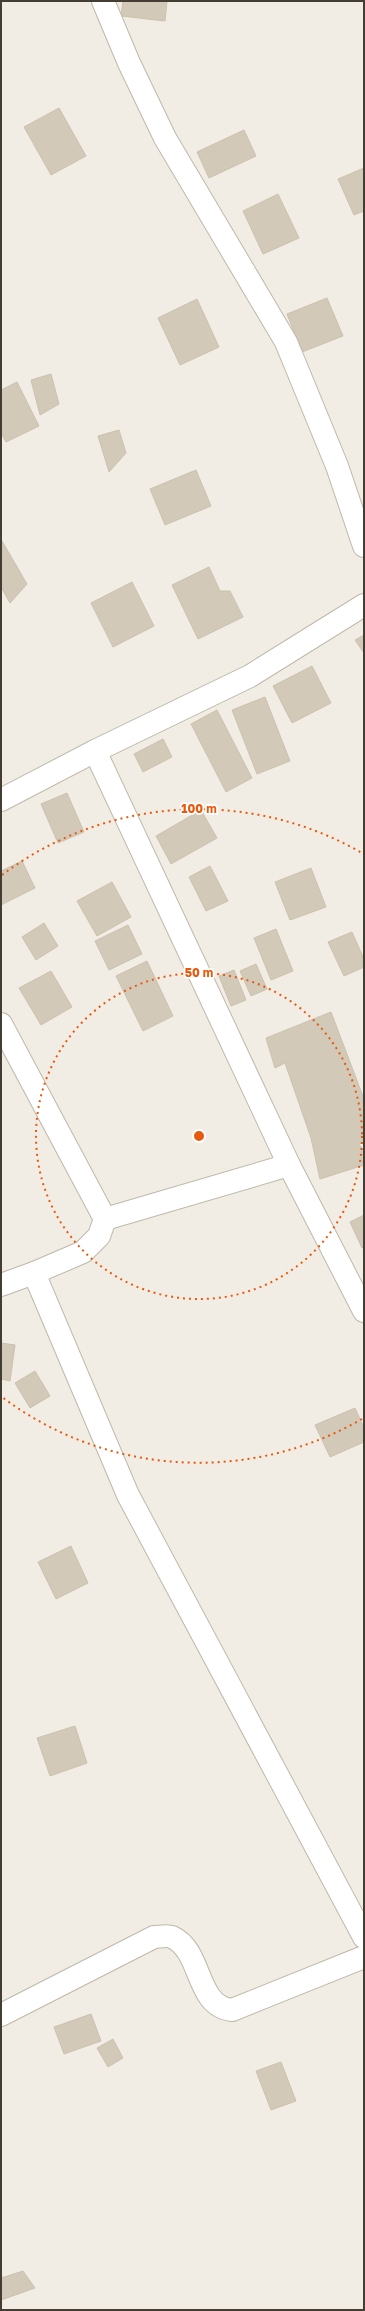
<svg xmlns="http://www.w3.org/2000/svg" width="365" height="2311" font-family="'Golos Text',sans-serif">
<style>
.building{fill:#d3c9b9;stroke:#cdc1ad}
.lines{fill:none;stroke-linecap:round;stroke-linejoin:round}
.minor-casing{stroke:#bfb8aa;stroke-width:24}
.minor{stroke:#fff;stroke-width:22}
.ring{fill:none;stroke:#e8590c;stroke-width:2;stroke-dasharray:2 4}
.centre{fill:#e8590c;stroke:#fff;stroke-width:2}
.ring-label{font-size:12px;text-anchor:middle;font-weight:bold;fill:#e8590c;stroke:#fff;stroke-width:3.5;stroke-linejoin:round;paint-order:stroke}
</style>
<rect width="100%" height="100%" fill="#f1ede4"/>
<!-- building -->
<g class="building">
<path d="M123 1H167L165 21 121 16Z"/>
<path d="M59 108 86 156 51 175 24 127Z"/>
<path d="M244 130 256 156 209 178 197 152Z"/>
<path d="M364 168V211L354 215 338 179Z"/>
<path d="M278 194 299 238 263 254 243 211Z"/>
<path d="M327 298 343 336 302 352 287 314Z"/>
<path d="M197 299 219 347 180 365 158 318Z"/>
<path d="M51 374 59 404 40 415 31 380Z"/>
<path d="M17 382 39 426 6 442 1 433V390Z"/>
<path d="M119 430 126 453 109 472 98 436Z"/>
<path d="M196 470 211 506 165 525 150 489Z"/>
<path d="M2 541 27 584 10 603 1 587Z"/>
<path d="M209 567 220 591H230L243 617 198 639 172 585Z"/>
<path d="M132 582 154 626 113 647 91 603Z"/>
<path d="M364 635V653L355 640Z"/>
<path d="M312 666 331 703 292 723 273 686Z"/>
<path d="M265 697 290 761 257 774 232 710Z"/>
<path d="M217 710 252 778 226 792 191 724Z"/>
<path d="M163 739 172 757 143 772 134 754Z"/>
<path d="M67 793 84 832 58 843 41 804Z"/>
<path d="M201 810 217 838 171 864 156 836Z"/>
<path d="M22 861 35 888 1 905V871Z"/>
<path d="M210 866 228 901 206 911 189 877Z"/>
<path d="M311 868 326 907 290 920 275 882Z"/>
<path d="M112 882 131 917 97 936 77 901Z"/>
<path d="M44 923 58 946 36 960 22 937Z"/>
<path d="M128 925 142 954 109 970 95 941Z"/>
<path d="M276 929 293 971 271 980 254 938Z"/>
<path d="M352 932 364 959V967L344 976 328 942Z"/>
<path d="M147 961 173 1016 143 1031 116 976Z"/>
<path d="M256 964 267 989 251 996 240 971Z"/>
<path d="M234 970 246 1000 231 1006 219 976Z"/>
<path d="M51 971 72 1007 41 1025 19 988Z"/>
<path d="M331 1012 364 1099V1142L359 1144 364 1151V1165L320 1179 311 1138 285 1063 275 1068 266 1038Z"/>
<path d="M364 1215V1247L362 1248 350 1222Z"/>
<path d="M1 1343 15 1345 10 1381 1 1379Z"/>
<path d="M35 1371 50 1396 30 1408 15 1383Z"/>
<path d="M355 1408 364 1428V1442L330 1457 315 1425Z"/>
<path d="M71 1546 88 1583 56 1599 38 1562Z"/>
<path d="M75 1726 87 1763 50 1776 37 1738Z"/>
<path d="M91 2014 101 2041 64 2054 54 2027Z"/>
<path d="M113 2039 123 2058 108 2067 97 2048Z"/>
<path d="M281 2062 296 2101 271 2110 256 2071Z"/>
<path d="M23 2271 35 2288 1 2300V2278Z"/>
</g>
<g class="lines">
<defs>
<g id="minor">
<path d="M103 1 129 63 165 138 286 342 337 466 364 546"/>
<path d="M95 751 289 1165 364 1311"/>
<path d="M1 800 95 751 250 676 364 605"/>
<path d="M1 1024 105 1219 99 1236 83 1252 34 1273 128 1495 364 1937"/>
<path d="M105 1219 289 1165"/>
<path d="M1 1285 34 1273"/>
<path d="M1 2015 154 1937C159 1937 167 1935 172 1937 203 1951 195 2006 232 2010L364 1957"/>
</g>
</defs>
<!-- minor casing -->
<use href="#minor" class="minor-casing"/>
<!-- minor -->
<use href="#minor" class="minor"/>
</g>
<!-- distance rings -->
<g class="ring">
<circle cx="199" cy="1136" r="163"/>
<path d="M362 1419A327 327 0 0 1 2 1397M2 875A327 327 0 0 1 362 853"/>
</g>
<circle cx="199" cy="1136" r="6" class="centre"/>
<g class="ring-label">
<text x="199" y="813">100 m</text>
<text x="199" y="977">50 m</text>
</g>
<!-- border -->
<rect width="365" height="2311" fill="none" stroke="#433d34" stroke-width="4"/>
</svg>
